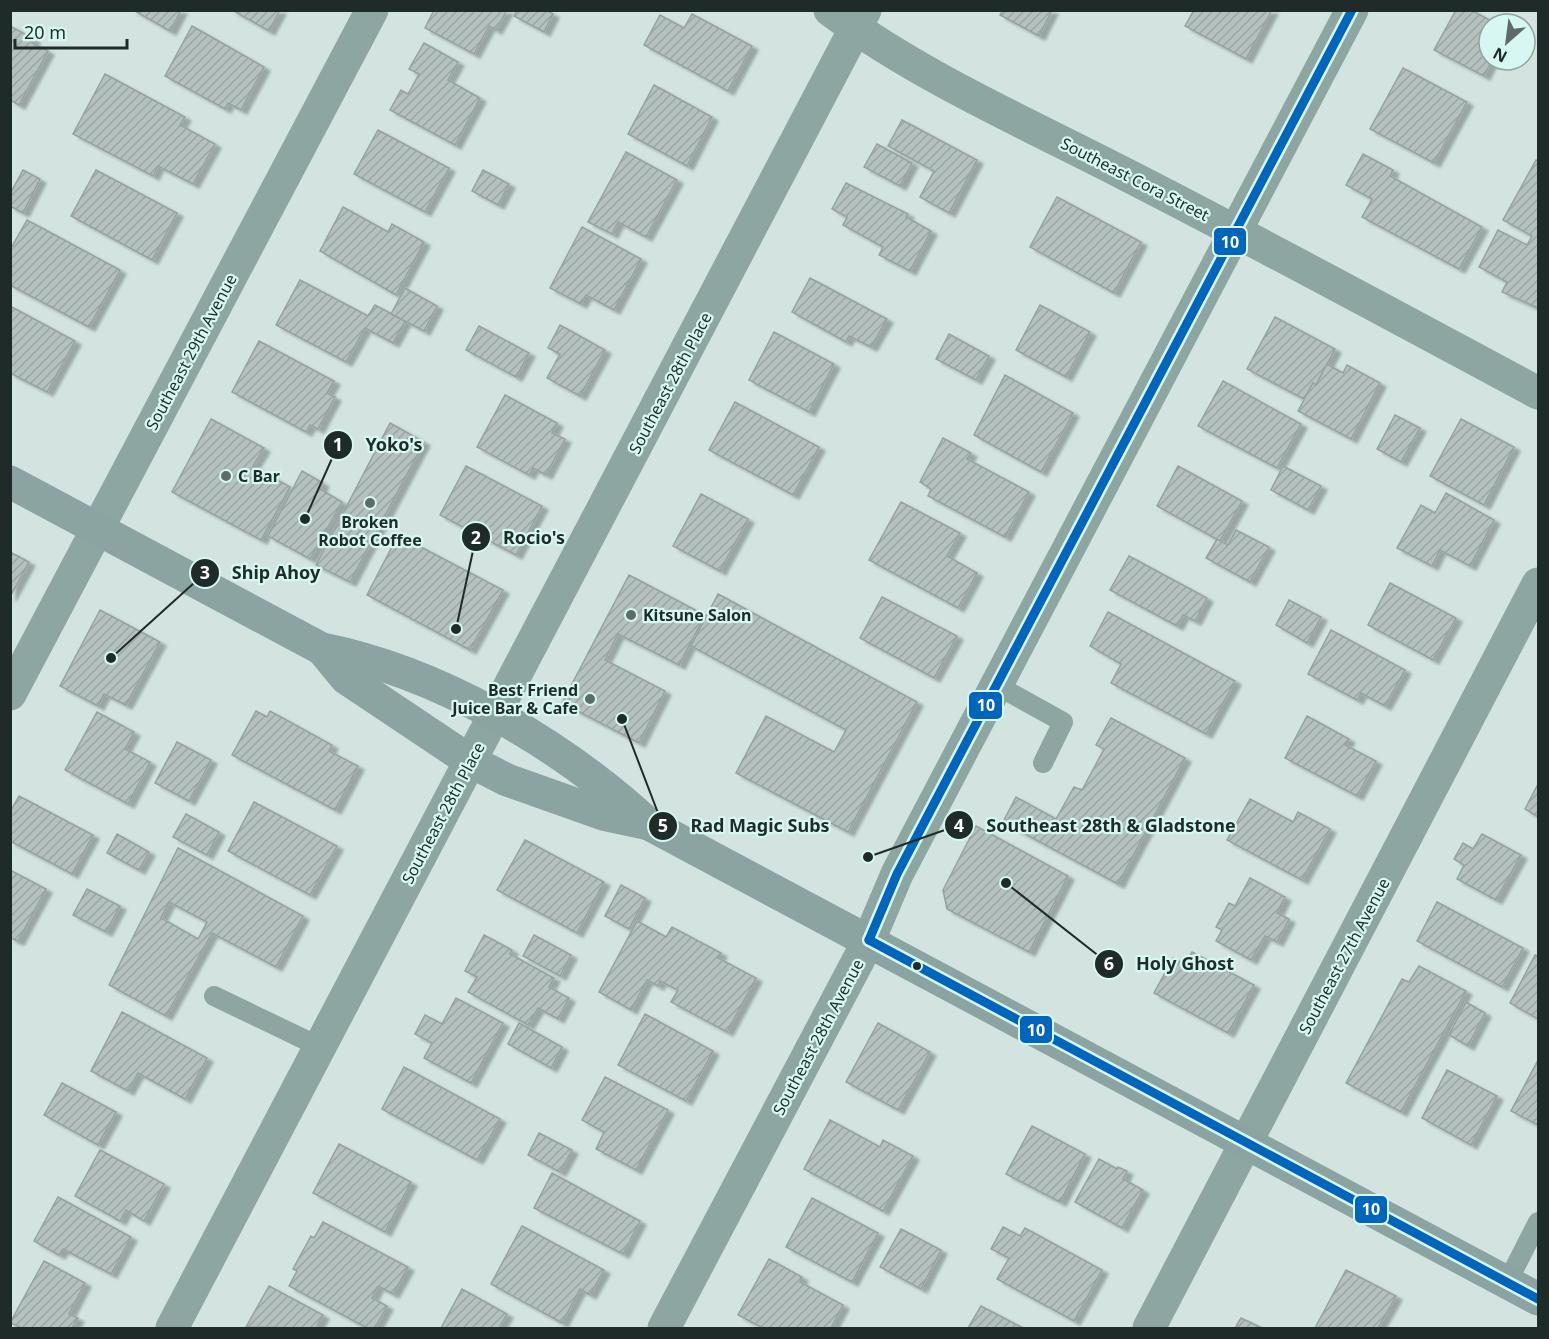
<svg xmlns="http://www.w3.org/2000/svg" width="1549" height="1339" font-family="'Noto Sans',sans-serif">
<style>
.building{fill:url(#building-hatch);stroke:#95a2a0;stroke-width:1.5;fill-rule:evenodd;filter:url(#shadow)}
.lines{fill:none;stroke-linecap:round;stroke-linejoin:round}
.lane{stroke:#8da6a2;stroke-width:20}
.street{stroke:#8da6a2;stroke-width:33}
.secondary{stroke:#8ba4a1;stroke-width:33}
.bus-1-casing{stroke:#d7f8f2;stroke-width:14}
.bus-1{stroke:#0065bd;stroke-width:9}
.poi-dot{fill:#5d6b69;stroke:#d7f8f2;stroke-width:2}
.bus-dot{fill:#1e2b29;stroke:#d7f8f2;stroke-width:2}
.labels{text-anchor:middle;stroke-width:4.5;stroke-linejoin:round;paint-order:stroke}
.street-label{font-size:16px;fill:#1e2b29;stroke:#d7f8f2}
.poi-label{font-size:16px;font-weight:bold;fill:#1e2b29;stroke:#d7f8f2;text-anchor:start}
.leader{fill:none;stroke:#1e2b29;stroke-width:2}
.callout-dot{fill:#1e2b29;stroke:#d7f8f2;stroke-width:2}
.mark-label{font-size:18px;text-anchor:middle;font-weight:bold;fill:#fff}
.callout-label{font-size:18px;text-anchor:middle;font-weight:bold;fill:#1e2b29;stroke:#d7f8f2;stroke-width:4.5;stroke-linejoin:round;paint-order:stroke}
.line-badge{stroke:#d7f8f2;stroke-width:2}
.badge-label{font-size:16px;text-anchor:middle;font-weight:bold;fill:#fff}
</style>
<defs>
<pattern id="building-hatch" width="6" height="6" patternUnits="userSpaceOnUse" patternTransform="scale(1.5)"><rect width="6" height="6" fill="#b4c1bf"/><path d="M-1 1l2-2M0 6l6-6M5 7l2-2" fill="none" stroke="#9aa6a4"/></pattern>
<filter id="shadow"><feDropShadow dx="6" dy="4" stdDeviation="1.5" flood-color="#0004"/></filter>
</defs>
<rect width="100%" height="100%" fill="#d2e3e0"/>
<!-- building -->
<g class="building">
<path d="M133 10H181L170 31Z"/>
<path d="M232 10H280L269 31Z"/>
<path d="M434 10H507L496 30 489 26 474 54 425 28Z"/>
<path d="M517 10H546L553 14 544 32 514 16Z"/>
<path d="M1003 10H1052L1039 36 1000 15Z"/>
<path d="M1194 10H1272L1246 59 1185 26Z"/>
<path d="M1456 10H1471L1497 24H1489V60H1492L1484 76 1434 50Z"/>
<path d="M692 14 752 46 728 91 644 45 660 15 684 28Z"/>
<path d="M10 26 34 39 32 43 48 51 19 105 10 100Z"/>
<path d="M192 26 264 67 241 110 228 103 225 109 165 76Z"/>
<path d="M424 43 458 62 448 80 480 98 455 145 390 110 401 90 408 94 419 74 409 69Z"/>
<path d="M1403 68 1467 102 1434 163 1370 129Z"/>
<path d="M105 74 185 117 180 125 215 144 193 184 158 166 153 176 73 134Z"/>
<path d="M654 85 712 117 687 166 628 134Z"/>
<path d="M902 120 977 160 949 213 920 197 934 171 888 146Z"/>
<path d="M378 130 449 168 425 212 354 174Z"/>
<path d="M877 144 912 163 900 186 864 167Z"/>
<path d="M626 152 677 180 646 237 618 222 612 234 588 222Z"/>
<path d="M1363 154 1393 170 1390 176 1482 227 1459 269 1362 217 1372 199 1346 185Z"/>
<path d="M1536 160 1538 161V308L1502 292 1507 282 1479 267 1498 230 1527 245 1532 236 1503 220Z"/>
<path d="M23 170 40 179 23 213 10 206V194Z"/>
<path d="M96 170 177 213 152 260 71 216Z"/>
<path d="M483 170 509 184 498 205 472 191Z"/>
<path d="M846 183 908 214 906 217 931 231 910 271 879 255 883 247 843 225 847 217 832 209Z"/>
<path d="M1057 197 1141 242 1114 293 1030 247Z"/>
<path d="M343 207 388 232 392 224 424 242 396 295 320 251Z"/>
<path d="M27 220 120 270 89 327 10 285V250Z"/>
<path d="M582 227 641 259 614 310 586 295 581 304 550 288Z"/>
<path d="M810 278 887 319 871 347 849 336 846 342 792 312Z"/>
<path d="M300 280 368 316 375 305 405 321 393 343 365 328 346 362 276 325Z"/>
<path d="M405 288 437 306 424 331 391 314Z"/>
<path d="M1040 305 1090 332 1066 377 1016 350Z"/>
<path d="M10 306 75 341 47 392 10 373Z"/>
<path d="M1275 317 1335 349 1316 385 1313 383 1304 399 1247 369Z"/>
<path d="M560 325 605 350 580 396 547 378 560 354 548 348Z"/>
<path d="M479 326 529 353 516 377 466 350Z"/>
<path d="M774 332 834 364 809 412 749 380Z"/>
<path d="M949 334 989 356 976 380 936 359Z"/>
<path d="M259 341 334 381 327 393 335 397 318 429 310 425 306 432 232 392Z"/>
<path d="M1327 364 1343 373 1347 365 1380 383 1351 439 1298 411 1313 383 1316 385Z"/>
<path d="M1005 375 1073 413 1041 472 974 435Z"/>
<path d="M1223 381 1301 424 1277 468 1198 426Z"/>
<path d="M505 395 557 423 552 433 565 439 546 475 533 468 529 475 477 447Z"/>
<path d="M735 402 819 447 793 495 709 450Z"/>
<path d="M1395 415 1420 428 1401 462 1377 449Z"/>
<path d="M211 419 264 448 253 466 290 487 261 540 172 492Z"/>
<path d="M1461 419 1514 447 1484 505 1430 476Z"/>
<path d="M390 423 424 442 350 582 316 565Z"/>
<path d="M943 438 971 453 967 459 1029 492 1005 537 928 496 931 489 920 482Z"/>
<path d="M466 466 542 506 516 555 440 515Z"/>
<path d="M1178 466 1242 501 1220 541 1157 506Z"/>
<path d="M1283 466 1321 486 1308 510 1271 490Z"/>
<path d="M302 471 323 483 320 489 342 502 310 559 268 536Z"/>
<path d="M1446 493 1494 520 1470 566 1440 550 1432 566 1397 548 1421 505 1435 513Z"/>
<path d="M701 494 748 519 720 571 673 546Z"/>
<path d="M901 502 960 533 947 556 977 573 958 608 869 560Z"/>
<path d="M1236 530 1269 547 1250 582 1206 558 1217 539 1228 545Z"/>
<path d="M398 535 503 590 470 650 367 595Z"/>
<path d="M10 552 29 562 10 597Z"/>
<path d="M1129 556 1207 598 1195 621 1183 615 1177 626 1110 590Z"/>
<path d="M629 575 705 615 679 665 618 634 605 660 665 691 639 743 562 703Z"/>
<path d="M1390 583 1456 618 1433 660 1368 625Z"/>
<path d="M718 594 917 702 848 832 736 773 766 716 834 752 846 730 691 646Z"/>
<path d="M882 597 957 636 934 678 860 638Z"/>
<path d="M1289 600 1321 617 1307 643 1276 625Z"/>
<path d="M100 610 160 642 126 705 104 694 98 706 60 686Z"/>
<path d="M1108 612 1235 681 1206 734 1111 683 1121 664 1090 646Z"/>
<path d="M1331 630 1405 670 1385 706 1361 693 1357 700 1308 674Z"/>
<path d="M256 711 267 717 270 711 332 745 329 751 358 766 335 810 232 755Z"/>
<path d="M97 712 134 732 125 749 150 762 128 804 65 770Z"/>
<path d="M1307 716 1349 739 1345 745 1376 761 1357 796 1285 758Z"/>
<path d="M1111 718 1185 758 1118 884 1003 822 1016 797 1056 819 1074 787 1082 790 1104 749 1096 745Z"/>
<path d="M177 742 211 760 189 801 155 783Z"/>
<path d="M1538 784V817L1525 809Z"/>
<path d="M19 796 93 835 72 874 10 841V812Z"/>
<path d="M1250 799 1293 822 1298 812 1330 829 1302 880 1227 840Z"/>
<path d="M254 802 337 846 310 895 228 851Z"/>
<path d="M186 814 219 832 207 855 173 837Z"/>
<path d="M976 826 1068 876 1029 952 947 909 943 890Z"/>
<path d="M117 834 149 852 139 870 107 853Z"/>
<path d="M1482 834 1521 855 1496 900 1457 879 1464 865 1454 859 1463 843 1473 849Z"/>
<path d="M525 840 604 882 577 933 497 890Z"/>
<path d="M178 848 303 916 276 967 212 933 166 1016 109 985ZM169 902 207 922 198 939 161 918Z"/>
<path d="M10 870 46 889 18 941 10 938Z"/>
<path d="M1250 878 1285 897 1277 913 1289 919 1277 942 1265 936 1251 960 1216 941 1222 930 1216 927 1229 903 1235 906Z"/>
<path d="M621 885 645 898 629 929 605 916Z"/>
<path d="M87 889 120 906 106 932 73 915Z"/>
<path d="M1437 902 1523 948 1502 987 1417 941Z"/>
<path d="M637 921 666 937 672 927 721 953 718 958 756 978 727 1032 671 1002 678 990 660 981 658 986 647 980 631 1010 599 992Z"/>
<path d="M484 935 512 950 510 954 554 978 549 987 569 998 558 1019 538 1008 528 1025 468 992 477 977 465 971Z"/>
<path d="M534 935 571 955 560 976 523 956Z"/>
<path d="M1192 952 1254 985 1228 1033 1154 993 1173 958 1185 964Z"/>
<path d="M1535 955 1538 956V1019L1510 1003Z"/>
<path d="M1419 966 1466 991 1401 1112 1346 1083 1402 979 1409 982Z"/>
<path d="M456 998 503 1023 471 1083 424 1058 432 1043 415 1034 425 1015 442 1024Z"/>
<path d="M1466 1002 1485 1013 1468 1046 1449 1035Z"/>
<path d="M122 1012 207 1058 185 1099 138 1073 128 1091 91 1071Z"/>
<path d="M645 1014 713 1051 686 1101 618 1065Z"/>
<path d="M519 1023 562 1047 551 1068 508 1044Z"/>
<path d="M878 1023 930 1052 898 1110 846 1082Z"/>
<path d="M1538 1060V1125L1511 1111Z"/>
<path d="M404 1067 500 1119 477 1160 382 1109Z"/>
<path d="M1447 1070 1497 1096 1471 1145 1422 1118Z"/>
<path d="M605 1077 668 1110 636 1170 596 1149 604 1132 582 1120Z"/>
<path d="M62 1083 116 1112 98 1145 44 1115Z"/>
<path d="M830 1120 880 1147 883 1140 913 1156 883 1211 804 1169Z"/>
<path d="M1032 1126 1085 1154 1060 1202 1006 1174Z"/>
<path d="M539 1133 572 1150 560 1172 528 1155Z"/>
<path d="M339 1144 411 1182 385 1232 313 1193Z"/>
<path d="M100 1150 164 1184 144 1221 126 1210 120 1221 75 1196Z"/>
<path d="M1099 1159 1117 1169 1118 1167 1127 1171 1123 1179 1143 1190 1122 1228 1075 1202Z"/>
<path d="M552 1173 640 1221 623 1254 534 1208Z"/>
<path d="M58 1197 131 1237 111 1274 63 1249 59 1255 34 1241Z"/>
<path d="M812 1198 878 1233 852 1282 786 1247Z"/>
<path d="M323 1222 408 1267 393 1294 378 1286 372 1298 387 1306 375 1328H367L289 1286 297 1271 293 1269 311 1236 314 1238Z"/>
<path d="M522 1226 604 1270 590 1295 580 1289 562 1323 491 1284Z"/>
<path d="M1003 1227 1020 1236 1025 1228 1102 1270 1074 1321 997 1279 1009 1258 991 1249Z"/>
<path d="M901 1229 941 1250 921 1289 880 1267Z"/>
<path d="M769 1259 802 1277 800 1282 843 1305 831 1328H763L738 1315Z"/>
<path d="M44 1261 85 1283 69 1314 78 1318 72 1328H22L10 1323Z"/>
<path d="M1346 1270 1396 1296 1378 1328H1315Z"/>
<path d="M269 1286 323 1315 316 1328 246 1327Z"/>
<path d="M462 1289 507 1314 499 1328H441Z"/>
<path d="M981 1306 1023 1328H968Z"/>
<path d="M1241 1318 1262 1328H1235Z"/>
</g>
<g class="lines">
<!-- lane -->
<g class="lane">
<path d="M996 685 1063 722 1043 763"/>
<path d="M214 996 320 1047"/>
<path d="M1507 1283 1538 1222"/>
</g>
<!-- street -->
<g class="street">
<path d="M830 10C919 76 1024 122 1123 173 1262 244 1400 319 1538 393"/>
<path d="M10 694 372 10"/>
<path d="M172 1328 865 10"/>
<path d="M664 1328 869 940 897 874 1352 10"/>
<path d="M1149 1328 1538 584"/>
</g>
<!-- secondary -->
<g class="secondary">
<path d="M10 482 322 649C438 672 560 743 647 823L1538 1299"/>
<path d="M322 649 346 678 470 761 507 780 603 814 645 823"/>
</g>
<defs>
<g id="bus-1">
<path d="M869 940 897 874 1352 10"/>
<path d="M869 940 1538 1299"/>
</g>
</defs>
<!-- bus-1 casing -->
<use href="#bus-1" class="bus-1-casing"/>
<!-- bus-1 -->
<use href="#bus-1" class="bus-1"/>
</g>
<!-- markers -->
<g class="poi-dot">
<circle cx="226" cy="476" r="6"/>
<circle cx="370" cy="503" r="6"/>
<circle cx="631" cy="615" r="6"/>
<circle cx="590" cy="699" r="6"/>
</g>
<circle class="bus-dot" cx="917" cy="966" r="5"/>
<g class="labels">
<!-- street labels -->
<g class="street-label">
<text transform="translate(1135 179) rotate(27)" y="6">Southeast Cora Street</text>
<text transform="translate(191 352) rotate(-62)" y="6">Southeast 29th Avenue</text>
<text transform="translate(670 383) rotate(-62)" y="6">Southeast 28th Place</text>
<text transform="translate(443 813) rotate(-62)" y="6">Southeast 28th Place</text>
<text transform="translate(1344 956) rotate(-62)" y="6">Southeast 27th Avenue</text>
<text transform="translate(818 1037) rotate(-62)" y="6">Southeast 28th Avenue</text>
</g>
<!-- poi labels -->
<g class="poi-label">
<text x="238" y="482">C Bar</text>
<text x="370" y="528" text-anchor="middle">Broken<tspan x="370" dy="18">Robot Coffee</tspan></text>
<text x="643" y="621">Kitsune Salon</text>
<text x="578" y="696" text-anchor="end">Best Friend<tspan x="578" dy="18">Juice Bar &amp; Cafe</tspan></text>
</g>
</g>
<!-- callouts -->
<path class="leader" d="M305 519L338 445M456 629L476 537M111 658L205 573M868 857L959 825M622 719L663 826M1006 883L1109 964"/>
<g class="callout-dot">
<circle cx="305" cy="519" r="6"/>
<circle cx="456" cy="629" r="6"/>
<circle cx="111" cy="658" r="6"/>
<circle cx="868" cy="857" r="6"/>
<circle cx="622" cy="719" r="6"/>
<circle cx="1006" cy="883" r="6"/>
<circle cx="338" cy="445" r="15"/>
<circle cx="476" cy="537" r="15"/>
<circle cx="205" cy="573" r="15"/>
<circle cx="959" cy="825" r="15"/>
<circle cx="663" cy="826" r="15"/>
<circle cx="1109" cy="964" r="15"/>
</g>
<g class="mark-label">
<text x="338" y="451">1</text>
<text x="476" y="544">2</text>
<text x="205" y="579">3</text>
<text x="959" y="832">4</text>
<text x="663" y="832">5</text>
<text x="1109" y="970">6</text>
</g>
<g class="callout-label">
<text x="394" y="451">Yoko's</text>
<text x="534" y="544">Rocio's</text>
<text x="276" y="579">Ship Ahoy</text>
<text x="1111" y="832">Southeast 28th &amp; Gladstone</text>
<text x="760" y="832">Rad Magic Subs</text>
<text x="1185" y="970">Holy Ghost</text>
</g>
<g class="line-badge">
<rect x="1213" y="227" width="34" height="29" rx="6" fill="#0065bd"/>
<rect x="968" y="691" width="35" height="29" rx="6" fill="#0065bd"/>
<rect x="1019" y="1015" width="34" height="29" rx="6" fill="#0065bd"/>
<rect x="1354" y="1195" width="34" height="29" rx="6" fill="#0065bd"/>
</g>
<g class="badge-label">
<text x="1230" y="248">10</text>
<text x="986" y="711">10</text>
<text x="1036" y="1036">10</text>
<text x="1371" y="1215">10</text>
</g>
<!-- border -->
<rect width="1549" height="1339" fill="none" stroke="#1e2b29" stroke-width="24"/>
<!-- north arrow -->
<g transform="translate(1507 42) rotate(208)"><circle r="28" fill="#d7f8f2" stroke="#8da6a2" stroke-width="1.5"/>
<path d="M0-4.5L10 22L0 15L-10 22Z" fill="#5d6b69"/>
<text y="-9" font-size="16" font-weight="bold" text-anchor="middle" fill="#1e2b29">N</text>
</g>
<!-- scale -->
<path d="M15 39v9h112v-9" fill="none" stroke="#1e2b29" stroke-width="3"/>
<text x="24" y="39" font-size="18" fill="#1e2b29" stroke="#d7f8f2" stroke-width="4.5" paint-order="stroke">20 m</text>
</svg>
